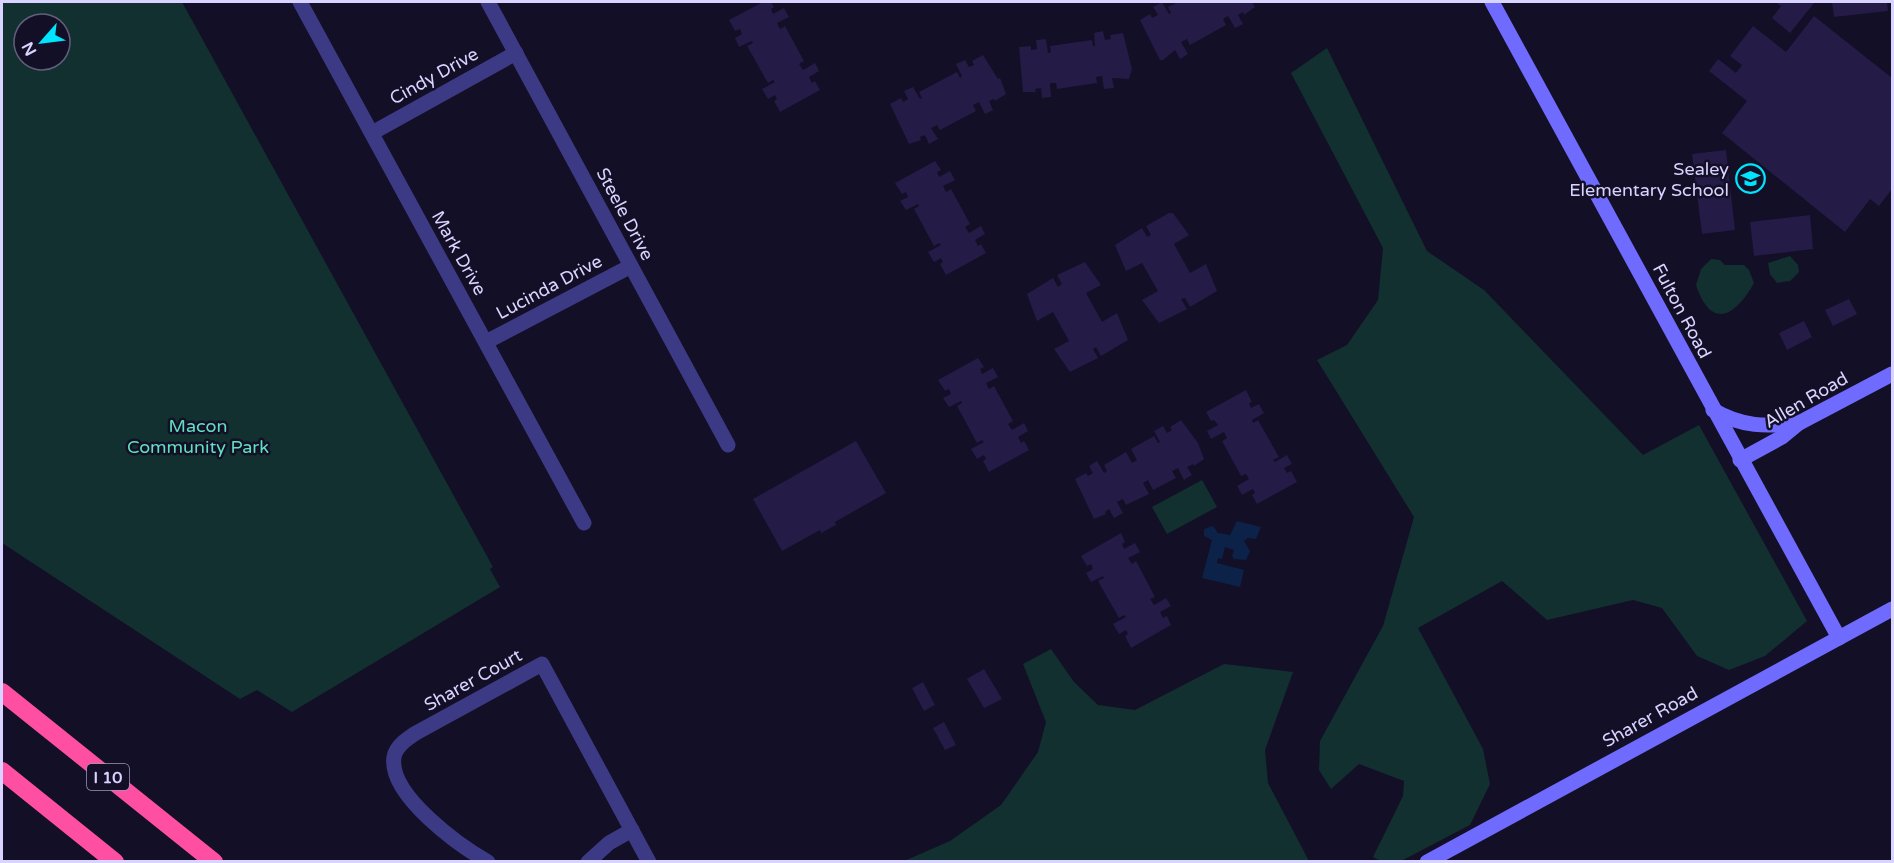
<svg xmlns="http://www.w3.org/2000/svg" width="1894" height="863" font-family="'Varela Round',sans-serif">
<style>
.green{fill:#12302f;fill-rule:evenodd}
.water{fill:#0c2248}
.building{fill:#241b47}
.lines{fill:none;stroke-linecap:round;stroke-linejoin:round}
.street{stroke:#3d3a85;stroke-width:15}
.secondary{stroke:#6f6bff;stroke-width:15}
.highway{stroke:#ff4fa3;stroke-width:18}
.labels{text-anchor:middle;stroke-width:5;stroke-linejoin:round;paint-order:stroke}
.shield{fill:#130f26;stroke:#9e99be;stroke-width:1.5}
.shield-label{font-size:16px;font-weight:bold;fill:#d9d4ff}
.street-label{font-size:18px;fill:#d9d4ff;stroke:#130f26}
.poi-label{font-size:18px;fill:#d9d4ff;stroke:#130f26;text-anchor:end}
.park-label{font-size:18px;fill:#5fe0c0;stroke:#130f26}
</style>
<rect width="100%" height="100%" fill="#130f26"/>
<!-- green -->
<g class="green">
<path d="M2 2H182L493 567 490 569 500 587 292 712 257 690 240 699 2 543ZM24 24H60V60H24Z"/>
<path d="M1327 48 1427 251 1484 290 1643 455 1699 425 1807 621 1765 656 1729 670 1697 656 1662 608 1633 600 1547 620 1502 581 1418 628 1483 749 1490 784 1470 825 1401 861H1381L1373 857 1403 796 1404 781 1359 764 1331 789 1319 770 1320 741 1383 626 1414 517 1317 360 1347 345 1378 300 1383 248 1291 73Z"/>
<path d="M1790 256 1798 265 1799 272 1790 281 1777 283 1770 274 1768 263Z"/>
<path d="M1711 259 1720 260 1725 265H1744L1749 270 1754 283C1735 317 1711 330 1696 285L1701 269Z"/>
<path d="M1202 480 1217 507 1167 534 1152 507Z"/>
<path d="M1051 649 1074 682 1098 705 1135 710 1224 664 1293 672 1265 750 1268 783 1309 861H904L950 841 1001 805 1038 752 1046 722 1023 664Z"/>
</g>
<!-- water -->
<path class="water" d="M1237 521 1261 527 1256 539 1248 538 1244 541 1250 551 1246 560 1234 559 1232 556 1234 550 1225 547 1222 559 1218 558 1217 563 1244 570 1240 587 1202 578 1212 540 1204 536V529L1213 526 1218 533 1230 535Z"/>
<!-- building -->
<g class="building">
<path d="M763 2H771L774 7 771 9 773 14 784 8 789 17 777 23 780 29 785 26 804 61 799 64 803 70 815 63 819 71 809 77 812 83 815 81 820 90 780 112 774 101 777 99 775 95 768 99 762 89 775 82 773 80 768 83 747 46 753 43 752 41 739 47 735 38 742 34 740 29 735 31 729 20Z"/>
<path d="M1162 2 1169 14 1171 13 1168 7 1178 2H1252L1255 7 1244 15 1243 12 1238 15 1243 24 1235 28 1228 16 1223 19 1226 25 1190 45 1187 39 1181 42 1188 54 1180 59 1175 50 1163 60H1160L1140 20 1150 14 1152 18 1158 15 1153 7Z"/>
<path d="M1775 2H1815L1790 33 1772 18 1781 6Z"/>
<path d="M1832 2H1887L1888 11 1834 17Z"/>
<path d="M1814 16 1892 78V189L1879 206 1870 199 1845 232 1722 133 1747 101 1709 71 1718 59 1736 73 1742 65 1730 56 1753 26 1786 52Z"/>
<path d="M1103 31 1105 40 1111 39 1110 35 1123 33 1132 69 1129 79 1112 78 1114 88 1104 89 1102 76 1096 77 1097 83 1057 89 1056 83H1050L1051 97 1042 98 1041 88 1035 89 1036 92H1023L1019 47 1031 46V50L1037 49 1036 40 1046 39 1048 53 1051 52 1050 46 1092 40 1093 46H1095L1094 33Z"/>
<path d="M983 55 998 79 1000 78 1006 94 995 101 994 99 989 101 993 110 985 114 979 102 973 105 976 111 940 130 937 125 931 128 938 139 929 144 925 135 920 137 921 140 909 144 890 104 901 98 903 102 908 99 904 91 913 87 920 99 922 98 919 92 957 72 960 78 962 76 956 64 965 60 969 67 974 65 972 61Z"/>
<path d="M1726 150 1735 230 1702 234 1692 154Z"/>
<path d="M935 161 941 170 937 172 939 177 950 171 955 180 943 186 946 192 951 189 970 224 965 227 969 233 981 226 985 234 975 240 978 246 981 244 986 253 946 275 940 264 943 262 941 258 934 262 928 252 941 245 939 243 934 246 914 209 919 206 918 204 906 210 900 201 908 197 906 192 902 194 895 183Z"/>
<path d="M1169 213H1173L1189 235 1174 244 1190 273 1206 264 1217 291 1190 307 1185 298 1181 299 1187 309 1159 323 1142 300 1158 291 1142 263 1126 271 1115 245 1142 228 1147 237 1151 235 1146 226Z"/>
<path d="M1810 215 1813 249 1754 256 1750 222Z"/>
<path d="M1085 262 1101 285 1086 293 1102 322 1117 313 1128 340 1101 356 1096 347 1093 349 1098 358 1070 372 1054 349 1069 341 1053 312 1037 321 1027 294 1053 278 1058 287 1062 284 1057 275Z"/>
<path d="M1849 299 1857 314 1833 326 1825 310Z"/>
<path d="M1804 321 1812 337 1787 350 1779 333Z"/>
<path d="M978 358 984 367 980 369 982 374 993 368 998 377 986 383 989 389 994 386 1013 421 1008 424 1012 430 1024 423 1028 431 1018 437 1021 443 1024 441 1029 450 989 472 983 461 986 459 984 455 977 459 971 449 984 442 982 440 977 443 957 406 962 403 961 401 949 407 943 398 951 394 949 389 945 391 938 380Z"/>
<path d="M1246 390 1252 402 1249 403 1251 408 1259 404 1264 413 1252 420 1253 423 1258 420 1279 457 1273 460 1275 462 1287 455 1292 464 1284 468 1287 473 1291 471 1297 482 1257 504 1252 495 1255 493 1253 489 1242 495 1237 486 1249 479 1246 474 1241 476 1222 441 1227 438 1224 432 1211 439 1207 431 1218 425 1214 420 1211 421 1206 412Z"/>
<path d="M1181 420 1198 443 1204 459 1194 466 1193 464 1187 467 1192 475 1184 480 1178 468 1172 471 1176 478 1153 490 1148 480 1143 483 1149 494 1126 505 1123 499 1117 502 1123 513 1114 518 1109 509 1105 512 1106 514 1094 519 1075 479 1086 473 1088 476 1093 473 1089 466 1097 461 1104 473 1107 471 1104 465 1126 452 1132 463 1137 460 1131 449 1154 436 1158 443 1160 442 1154 431 1163 426 1167 433 1172 430 1170 427Z"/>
<path d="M856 441 886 493 835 522 836 525 821 533 820 530 782 551 753 499Z"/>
<path d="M1121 533 1125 542 1122 544 1124 549 1135 543 1140 552 1128 558 1132 564 1136 561 1155 597 1150 599 1154 605 1166 598 1171 606 1160 612 1163 618 1167 616 1171 625 1131 648 1125 636 1128 634 1126 630 1119 634 1113 624 1126 617 1124 615 1119 618 1098 581 1104 578 1103 576 1091 582 1086 573 1093 569 1091 564 1087 566 1081 556Z"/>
<path d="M984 669 1002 699 984 708 967 679Z"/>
<path d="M923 682 935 705 924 711 912 688Z"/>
<path d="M944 722 956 745 945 750 933 728Z"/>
</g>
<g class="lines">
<!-- street -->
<g class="street">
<path d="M300 2 584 523"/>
<path d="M488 2 728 445"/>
<path d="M372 133 516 53"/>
<path d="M486 342 631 266"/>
<path d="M488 862C460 846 388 795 394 757 396 746 407 739 416 733L542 664 649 862"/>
<path d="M588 862 609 843 632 830"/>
</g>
<!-- secondary -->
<g class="secondary">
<path d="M1492 2 1839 638"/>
<path d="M1713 410C1742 427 1766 427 1799 423"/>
<path d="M1740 460 1782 437 1799 423 1892 374"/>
<path d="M1427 862 1892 609"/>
</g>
<!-- highway -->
<g class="highway">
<path d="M2 692 214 862"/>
<path d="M2 771 115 862"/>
</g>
</g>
<!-- icons -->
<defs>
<symbol id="school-ring" viewBox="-11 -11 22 22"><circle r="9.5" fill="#130f26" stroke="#00e5ff" stroke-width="1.5"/><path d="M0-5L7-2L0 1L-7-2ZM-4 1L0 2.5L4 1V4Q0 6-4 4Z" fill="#00e5ff"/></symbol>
</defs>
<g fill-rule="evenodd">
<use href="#school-ring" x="1734" y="162" width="33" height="33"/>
</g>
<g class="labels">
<!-- shield labels -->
<rect class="shield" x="87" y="764" width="42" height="26" rx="4.5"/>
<g class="shield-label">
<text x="108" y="783">I 10</text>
</g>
<!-- street labels -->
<g class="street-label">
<text transform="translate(434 76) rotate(-29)" y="6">Cindy Drive</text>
<text transform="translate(625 214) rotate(62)" y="6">Steele Drive</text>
<text transform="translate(459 253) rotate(61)" y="6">Mark Drive</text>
<text transform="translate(549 287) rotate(-28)" y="6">Lucinda Drive</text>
<text transform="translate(1682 311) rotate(62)" y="6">Fulton Road</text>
<text transform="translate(1806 400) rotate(-30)" y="6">Allen Road</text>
<text transform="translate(473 680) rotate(-29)" y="6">Sharer Court</text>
<text transform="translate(1650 717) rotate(-29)" y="6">Sharer Road</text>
</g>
<!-- poi labels -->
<g class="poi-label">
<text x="1729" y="175">Sealey<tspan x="1729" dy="21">Elementary School</tspan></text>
</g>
<!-- park labels -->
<g class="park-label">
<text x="198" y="432">Macon<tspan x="198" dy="21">Community Park</tspan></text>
</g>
</g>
<!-- border -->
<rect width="1894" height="863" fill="none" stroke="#d9d4ff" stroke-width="6"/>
<!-- north arrow -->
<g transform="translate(42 42) rotate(242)"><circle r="28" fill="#130f26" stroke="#625e7d" stroke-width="1.5"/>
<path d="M0-4.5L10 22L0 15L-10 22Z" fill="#00e5ff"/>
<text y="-9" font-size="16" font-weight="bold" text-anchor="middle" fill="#d9d4ff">N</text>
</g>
</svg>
